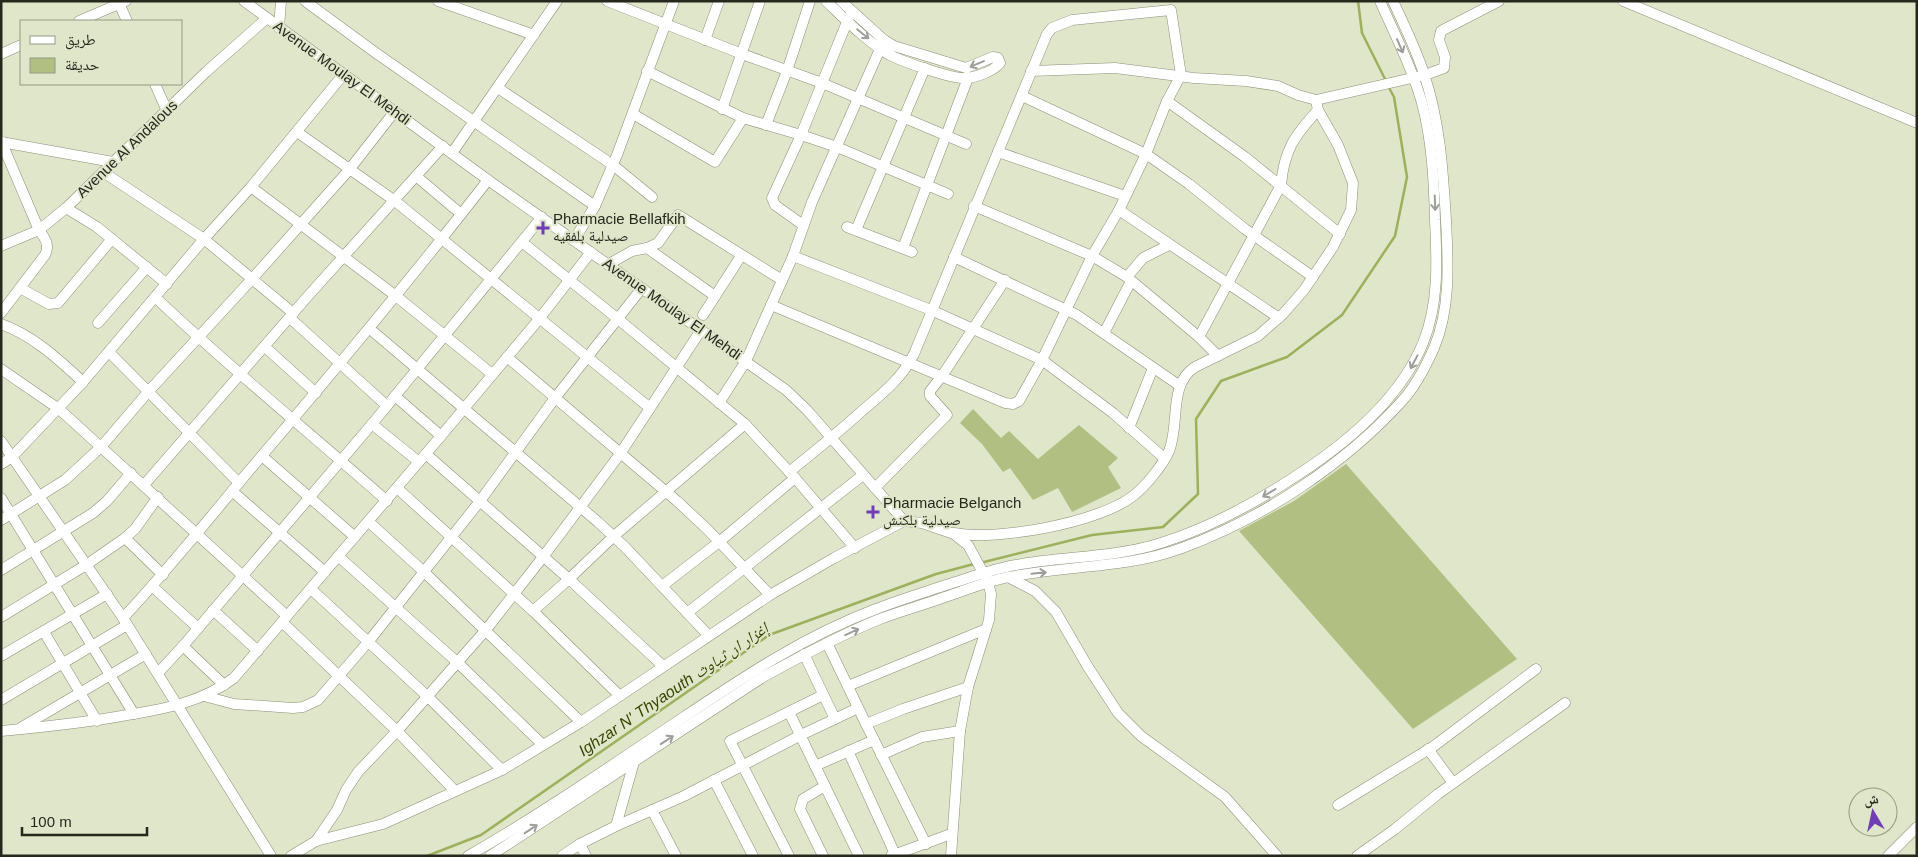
<svg xmlns="http://www.w3.org/2000/svg" width="1918" height="857" font-family="Helvetica,'Noto Naskh Arabic',sans-serif">
<style>
.green{fill:#b1bf83}
.lines{fill:none;stroke-linecap:round;stroke-linejoin:round}
.stream{stroke:#9db05c;stroke-width:2.5}
.minor-casing{stroke:#8a9176;stroke-width:11}
.minor{stroke:#fff;stroke-width:10}
.oneway{stroke:#9d9e9a}
.poi-dot{fill:#713db5;stroke:#dfe6ca;stroke-width:2}
.labels{text-anchor:middle;stroke-width:4;stroke-linejoin:round;paint-order:stroke}
.street-label{font-size:15px;fill:#26281e;stroke:#dfe6ca}
.poi-label{font-size:15px;fill:#26281e;stroke:#dfe6ca;text-anchor:start}
.water-label{font-size:16px;font-style:italic;fill:#3b4603;stroke:#dfe6ca}
</style>
<rect width="100%" height="100%" fill="#dfe6ca"/>
<!-- green -->
<g class="green">
<path d="M973 409 1001 438 1009 431 1038 459 1079 425 1118 458 1108 467 1121 488 1072 512 1058 488 1033 500 1010 468 1003 472 982 444 960 423Z"/>
<path d="M1346 464 1517 659 1413 729 1239 531 1294 501Z"/>
</g>
<g class="lines">
<!-- stream -->
<g class="stream">
<path d="M1358 1 1362 33 1386 81"/>
<path d="M980 563 1092 535 1163 527 1198 494 1196 419 1221 381 1287 357 1342 315 1395 236 1407 177 1394 97 1388 86"/>
<path d="M427 856 481 835 769 635 936 574 974 564"/>
</g>
<defs>
<g id="minor">
<path d="M118 1 127 21"/>
<path d="M244 1 488 180 786 390 807 410 904 521"/>
<path d="M305 1 376 53 595 206"/>
<path d="M438 1 534 35"/>
<path d="M607 1 742 54 822 83 966 144"/>
<path d="M826 1C845 19 865 40 888 54 901 61 951 79 965 78 975 78 994 71 1000 63L998 58 993 57 966 68 894 46 884 40 841 1"/>
<path d="M1623 1 1917 123"/>
<path d="M79 21 126 1"/>
<path d="M279 28 281 1"/>
<path d="M705 40 719 1"/>
<path d="M1 54 21 45"/>
<path d="M647 71 743 118 801 135 837 147 948 194"/>
<path d="M155 84 167 111"/>
<path d="M498 88 613 165 652 197"/>
<path d="M1022 96 1146 154 1189 184 1245 229 1313 277"/>
<path d="M1316 100 1425 75 1444 68 1445 57 1439 40 1441 31 1499 1"/>
<path d="M1167 101 1245 157 1340 234"/>
<path d="M722 109 760 1"/>
<path d="M633 114 715 162 743 118"/>
<path d="M766 125 787 71 810 1"/>
<path d="M297 132 395 201 650 408"/>
<path d="M1 141 39 230C45 238 50 245 45 255L1 313"/>
<path d="M1 142 113 162"/>
<path d="M998 152 1125 196"/>
<path d="M452 153 557 1"/>
<path d="M103 172 204 239 293 313"/>
<path d="M416 176 461 214"/>
<path d="M251 187 396 296 492 374"/>
<path d="M974 206 1092 256 1127 277 1199 337 1218 356"/>
<path d="M66 208 97 227 167 284"/>
<path d="M1119 210 1279 318"/>
<path d="M803 225 775 205 772 198 801 135 849 17"/>
<path d="M847 227 912 252"/>
<path d="M856 230 925 68"/>
<path d="M574 240 595 206 617 155 674 1"/>
<path d="M522 242 618 319 745 424 795 478 855 548"/>
<path d="M1 246 39 230 66 208 206 72 267 18"/>
<path d="M647 248 715 296"/>
<path d="M903 248 968 78"/>
<path d="M793 256 931 310 1042 360 1113 413 1164 458"/>
<path d="M954 257 1077 315 1180 386"/>
<path d="M609 264 632 251 647 248 658 243 678 215 782 280"/>
<path d="M1127 277 1143 258 1169 245"/>
<path d="M20 288 49 304 58 303 112 239"/>
<path d="M156 298C230 368 310 433 387 501"/>
<path d="M771 305 1005 403 1013 404 1019 401 1042 360 1092 256 1119 210 1146 154 1167 101 1181 75 1171 10 1072 20 1052 28 1047 34 914 354C902 378 883 393 863 410 839 432 814 452 789 472"/>
<path d="M703 315 741 256"/>
<path d="M290 318 387 406"/>
<path d="M98 323 147 267"/>
<path d="M1 324C34 336 58 359 83 382"/>
<path d="M370 329 598 522 625 547 708 635"/>
<path d="M1104 333 1131 281"/>
<path d="M1199 337 1281 185C1284 150 1295 135 1318 110"/>
<path d="M265 347 316 393"/>
<path d="M109 352 239 483"/>
<path d="M507 357 677 501 707 529 770 595"/>
<path d="M1 369 59 409 287 616"/>
<path d="M395 396 441 436"/>
<path d="M719 403 746 361 793 256 812 202 884 40"/>
<path d="M372 424 419 462"/>
<path d="M1129 428 1153 368"/>
<path d="M1 441 123 618 271 856"/>
<path d="M426 454 569 579 663 666"/>
<path d="M262 456 355 537"/>
<path d="M1 464 12 457 83 382 204 239 251 187 343 75"/>
<path d="M144 485 308 296 443 146"/>
<path d="M397 488 533 611 620 696"/>
<path d="M875 488 947 415 930 396V391L942 376 1005 280"/>
<path d="M232 491 325 572"/>
<path d="M1 498 134 714"/>
<path d="M1 520 65 480 101 447 148 392 252 279 349 170 395 111"/>
<path d="M369 522 423 571 581 722"/>
<path d="M954 533C998 541 1098 523 1133 496 1145 487 1163 465 1169 451 1180 425 1168 384 1195 367L1258 336 1283 314 1304 290 1333 247 1351 210 1353 183 1338 145 1318 110 1316 100 1298 95 1278 86 1246 81 1194 78 1115 68 1031 71"/>
<path d="M125 538 163 575"/>
<path d="M338 556 457 662 543 745"/>
<path d="M1 570 93 513 107 501 131 473"/>
<path d="M1008 577 1035 591 1056 612 1088 667 1118 713 1141 736 1225 797 1277 856"/>
<path d="M662 586 719 542 795 478"/>
<path d="M153 587 198 628"/>
<path d="M311 589 427 696 502 770"/>
<path d="M213 610 258 651"/>
<path d="M533 611 569 579 614 536 745 424"/>
<path d="M687 613 863 475"/>
<path d="M1 617 86 565 125 538 135 529 158 497"/>
<path d="M123 618C167 571 207 521 248 472 330 376 411 279 488 180"/>
<path d="M282 622 397 731 455 791"/>
<path d="M44 632 97 721"/>
<path d="M827 643 866 724 903 709 968 687"/>
<path d="M183 646 224 685"/>
<path d="M804 654 835 719"/>
<path d="M1 656 107 594"/>
<path d="M158 673 183 646 372 424 542 217"/>
<path d="M848 686 986 629"/>
<path d="M204 696 234 704 293 708 303 707 318 700 369 641 480 501 555 398 642 288"/>
<path d="M1 700 127 625"/>
<path d="M789 712 859 856"/>
<path d="M866 724 926 844"/>
<path d="M22 727 146 654"/>
<path d="M1 731C43 727 85 723 127 715 165 709 202 702 234 678L441 436 540 318 591 252"/>
<path d="M1428 749 1453 783"/>
<path d="M848 751 895 854"/>
<path d="M881 755 922 737 960 731"/>
<path d="M815 766 874 740"/>
<path d="M714 780 753 856"/>
<path d="M1338 805 1434 746 1536 669"/>
<path d="M652 810 676 856"/>
<path d="M616 826 684 796 801 735 858 708"/>
<path d="M316 841 337 810 346 790 358 772 397 731 485 631 543 557 620 454 701 330"/>
<path d="M580 844 586 856"/>
<path d="M291 856 316 841 383 824 502 770 581 722 770 595 834 558 904 521 922 523 954 534 960 539 968 545 980 567 988 582 991 594 989 620 968 687 960 731 951 856"/>
<path d="M468 856C538 816 605 770 672 725 739 680 800 638 876 609 899 600 922 593 946 585 969 578 992 569 1016 565 1064 556 1114 558 1161 543 1209 528 1257 502 1299 474 1348 442 1400 399 1423 343 1439 304 1437 261 1435 220 1434 181 1432 141 1422 103 1412 68 1395 35 1380 1"/>
<path d="M490 856 763 677C801 656 840 635 880 619 901 611 923 605 945 597 966 590 987 581 1009 577 1068 565 1125 569 1182 548 1262 519 1345 464 1402 401 1415 387 1426 366 1434 348 1451 308 1448 262 1446 220 1443 171 1440 121 1424 74 1416 49 1404 25 1393 1"/>
<path d="M562 856 580 844 616 826 634 762"/>
<path d="M789 856 730 741 823 695"/>
<path d="M823 856 800 809 803 799 825 786"/>
<path d="M891 856 951 834"/>
<path d="M1357 856 1395 829 1438 794 1565 703"/>
<path d="M1888 856 1917 827"/>
</g>
</defs>
<!-- minor casing -->
<use href="#minor" class="minor-casing"/>
<!-- minor -->
<use href="#minor" class="minor"/>
</g>
<!-- one-way arrows -->
<defs><path id="oneway-shaft" d="M-6 0H5M1.5-3L5.5 0L1.5 3" fill="none" stroke-width="1.6" stroke-linecap="round" stroke-linejoin="round" transform="scale(1.25)"/></defs>
<g class="oneway">
<use href="#oneway-shaft" transform="translate(863 34) rotate(39)"/>
<use href="#oneway-shaft" transform="translate(1400 46) rotate(66)"/>
<use href="#oneway-shaft" transform="translate(977 64) rotate(157)"/>
<use href="#oneway-shaft" transform="translate(1435 203) rotate(88)"/>
<use href="#oneway-shaft" transform="translate(1414 362) rotate(118)"/>
<use href="#oneway-shaft" transform="translate(1269 493) rotate(149)"/>
<use href="#oneway-shaft" transform="translate(1039 573) rotate(-6)"/>
<use href="#oneway-shaft" transform="translate(852 632) rotate(-24)"/>
<use href="#oneway-shaft" transform="translate(667 740) rotate(-33)"/>
<use href="#oneway-shaft" transform="translate(531 829) rotate(-33)"/>
</g>
<!-- markers -->
<g class="poi-dot">
<path d="M540.5 220.5h5v5h5v5h-5v5h-5v-5h-5v-5h5z"/>
<path d="M870.5 504.5h5v5h5v5h-5v5h-5v-5h-5v-5h5z"/>
</g>
<g class="labels">
<!-- street labels -->
<g class="street-label">
<text transform="translate(342 73) rotate(36)" y="5">Avenue Moulay El Mehdi</text>
<text transform="translate(127 149) rotate(-44)" y="5">Avenue Al Andalous</text>
<text transform="translate(672 309) rotate(35)" y="5">Avenue Moulay El Mehdi</text>
</g>
<!-- poi labels -->
<g class="poi-label">
<text x="553" y="224">Pharmacie Bellafkih<tspan x="553" dy="17">صيدلية بلفقيه</tspan></text>
<text x="883" y="508">Pharmacie Belganch<tspan x="883" dy="17">صيدلية بلكنش</tspan></text>
</g>
<!-- water labels -->
<g class="water-label">
<text transform="translate(673 689) rotate(-34)" y="6">Ighzar N' Thyaouth إغزار ان ثياوث</text>
</g>
</g>
<!-- border -->
<rect width="1918" height="857" fill="none" stroke="#26281e" stroke-width="5"/>
<!-- legend -->
<rect x="20" y="20" width="162" height="65" fill="#dfe6ca" stroke="#959a85"/>
<rect x="30" y="36" width="25" height="8" fill="#ffffff" stroke="#959a85"/>
<text x="65" y="45" font-size="15" fill="#26281e">طريق</text>
<rect x="30" y="58" width="25" height="15" fill="#b1bf83" stroke="#959a85"/>
<text x="65" y="70" font-size="15" fill="#26281e">حديقة</text>
<!-- north arrow -->
<g transform="translate(1873 812) rotate(351)"><circle r="24" fill="#dfe6ca" stroke="#959a85"/>
<path d="M0-4L9 19L0 12L-9 19Z" fill="#713db5"/>
<text y="-8" font-size="14" font-weight="bold" text-anchor="middle" fill="#26281e">ش</text>
</g>
<!-- scale -->
<path d="M22 827v8h125v-8" fill="none" stroke="#26281e" stroke-width="2.5"/>
<text x="30" y="827" font-size="15" fill="#26281e" stroke="#dfe6ca" stroke-width="4" paint-order="stroke">100 m</text>
</svg>
